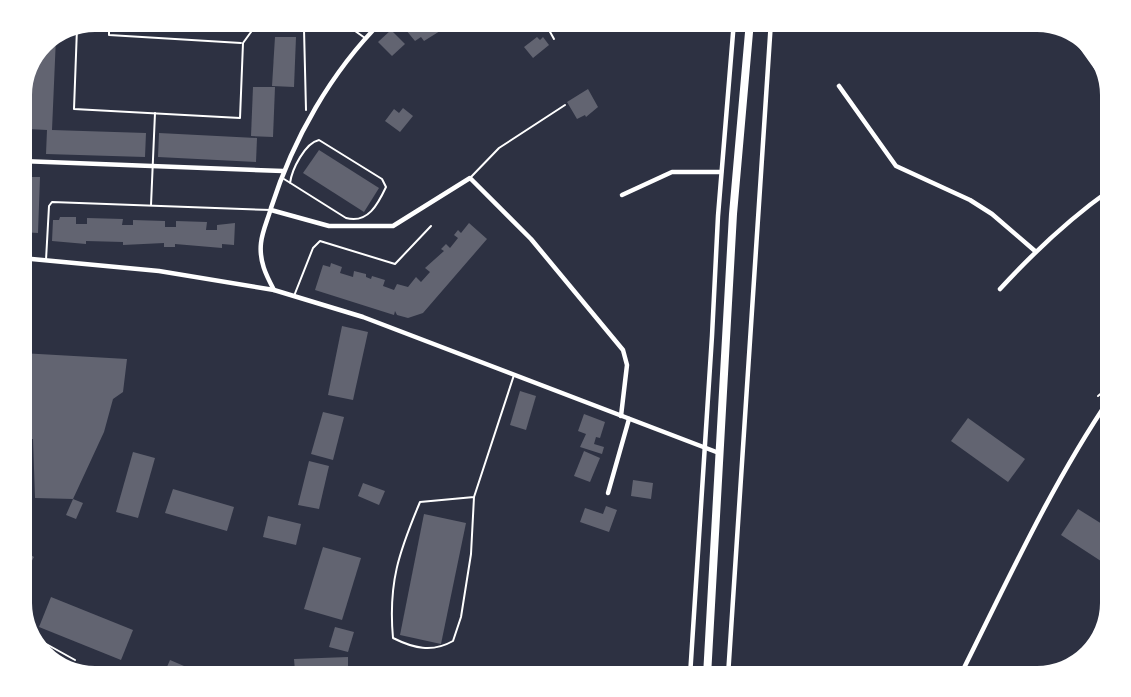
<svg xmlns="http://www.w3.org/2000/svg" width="1131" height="697" font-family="Mulish,sans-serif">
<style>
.building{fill:#626471}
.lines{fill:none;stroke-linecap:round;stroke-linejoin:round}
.path{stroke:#fff;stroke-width:2}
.service{stroke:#fff;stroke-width:2}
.minor{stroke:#fff;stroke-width:4.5}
.tertiary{stroke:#fff;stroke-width:6}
.trunk{stroke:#fff;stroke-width:8}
</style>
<rect width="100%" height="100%" fill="#2d3142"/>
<!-- building -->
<g class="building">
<path d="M405 21H435L440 31 424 41 421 37 415 41 401 24Z"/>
<path d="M391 30 405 44 392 56 378 42Z"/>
<path d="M56 37 52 130 146 133 145 157 46 154 47 130 28 129 31 69 43 42Z"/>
<path d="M275 37H296L294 87 272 86Z"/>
<path d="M537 37 540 40 543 37 549 45 533 58 524 47Z"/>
<path d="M253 87H275L273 137 251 136Z"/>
<path d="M588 89 598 107 586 117 585 115 577 119 567 102Z"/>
<path d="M403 108 413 116 400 132 385 121 394 109 399 113Z"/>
<path d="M159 133 257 138 256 162 158 157Z"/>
<path d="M319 150 379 188 364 212 303 173Z"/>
<path d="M21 177H40L38 233 21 232 25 194 21 193Z"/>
<path d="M60 217H76V224H87V218L123 219 122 225H133V220L165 221V227H176V221L207 222 206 230H217V225L235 223 234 245 222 244V248L175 244V247H164V243L123 245V242L86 241V244L52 241 53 220H59Z"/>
<path d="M469 223 487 239 423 313 408 318 397 315 395 311 394 315 315 290 323 265 330 267 331 263 342 267 340 273 353 277 354 271 366 274V277L371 279 372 276 385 280 383 286 394 290 397 284 408 287 416 277 421 282 430 272 425 268 444 251 441 249 446 244 450 248 458 238 454 235 458 230 461 233Z"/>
<path d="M342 326 368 332 353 400 328 395Z"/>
<path d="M21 353 127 359 123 392 113 399 104 432 73 499 35 498 33 439H21Z"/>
<path d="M520 391 536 396 526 430 510 425Z"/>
<path d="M323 412 344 417 333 460 311 454Z"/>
<path d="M584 414 605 422 600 438 596 437 594 444 604 447 602 454 580 447 586 434 578 431Z"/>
<path d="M968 418 1025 459 1008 482 951 441Z"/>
<path d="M584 451 600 458 590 482 574 476Z"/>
<path d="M133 452 155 458 138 518 116 512Z"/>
<path d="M309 461 329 466 319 509 298 505Z"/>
<path d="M633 480 653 483 651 499 631 496Z"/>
<path d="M363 483 385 491 379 505 358 496Z"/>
<path d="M173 489 234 507 227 531 165 513Z"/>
<path d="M73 499 83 503 76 519 66 515Z"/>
<path d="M606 506 617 510 609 532 580 522 585 508 603 514Z"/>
<path d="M1078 509 1110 529V567L1061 535Z"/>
<path d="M424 514 466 523 441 644 400 635Z"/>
<path d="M268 516 301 524 296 545 263 537Z"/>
<path d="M323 547 361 558 342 620 304 609Z"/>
<path d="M21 549 34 557 21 580Z"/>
<path d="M51 597 133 630 121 660 39 627Z"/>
<path d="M335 627 354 632 348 652 329 647Z"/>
<path d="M348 657V669L295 671 294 659Z"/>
<path d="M170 660 198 672 197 676H163Z"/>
</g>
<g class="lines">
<!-- path -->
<g class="path">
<path d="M304 29 306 110"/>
<path d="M1067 29 1109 88"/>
<path d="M1098 396 1110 386"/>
</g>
<!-- service -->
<g class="service">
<path d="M109 21V35L241 43"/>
<path d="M279 21 348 26 365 38"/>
<path d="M544 21 554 39"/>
<path d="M77 28 74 109 240 118 243 43 259 21"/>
<path d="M470 178 499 148 565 105"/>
<path d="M284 179 346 218C368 224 378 204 386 187L382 179 319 140C305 143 292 169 290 183"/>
<path d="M151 205 155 113"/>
<path d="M46 260 49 206 52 202 271 210"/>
<path d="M294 296 313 248 320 241 395 264 431 226"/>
<path d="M474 497 420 502C399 552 388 583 393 638 413 648 432 653 453 641L461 617 471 554 474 497 514 375"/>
<path d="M30 635 75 660"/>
</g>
<!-- minor -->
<g class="minor">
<path d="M839 86 896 166 970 200 992 214 1035 251"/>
<path d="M21 161 283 171"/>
<path d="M622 195 672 172H721"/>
<path d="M271 210 329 226H393L470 178 531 239 623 350 627 365 621 416"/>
<path d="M21 258 159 271 274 290 363 317 719 453"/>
<path d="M1000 289C1034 252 1069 219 1110 190"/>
<path d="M274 290C266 275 259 261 261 243 262 232 268 219 271 208 293 139 331 72 382 21"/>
<path d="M608 493 629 419"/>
<path d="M690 676 712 336 718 216 734 21"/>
<path d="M728 676 771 21"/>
<path d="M960 676C1007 582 1051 485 1110 398"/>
</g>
<!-- tertiary -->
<path class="tertiary" d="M1097 54 1101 60"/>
<!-- trunk -->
<path class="trunk" d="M707 676 733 214 750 21"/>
</g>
<!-- crop -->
<path d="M0 0H1131V697H0ZM95 32H1037A63 63 0 0 1 1100 95V603A63 63 0 0 1 1037 666H95A63 63 0 0 1 32 603V95A63 63 0 0 1 95 32Z" fill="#fff" fill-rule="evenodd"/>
</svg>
